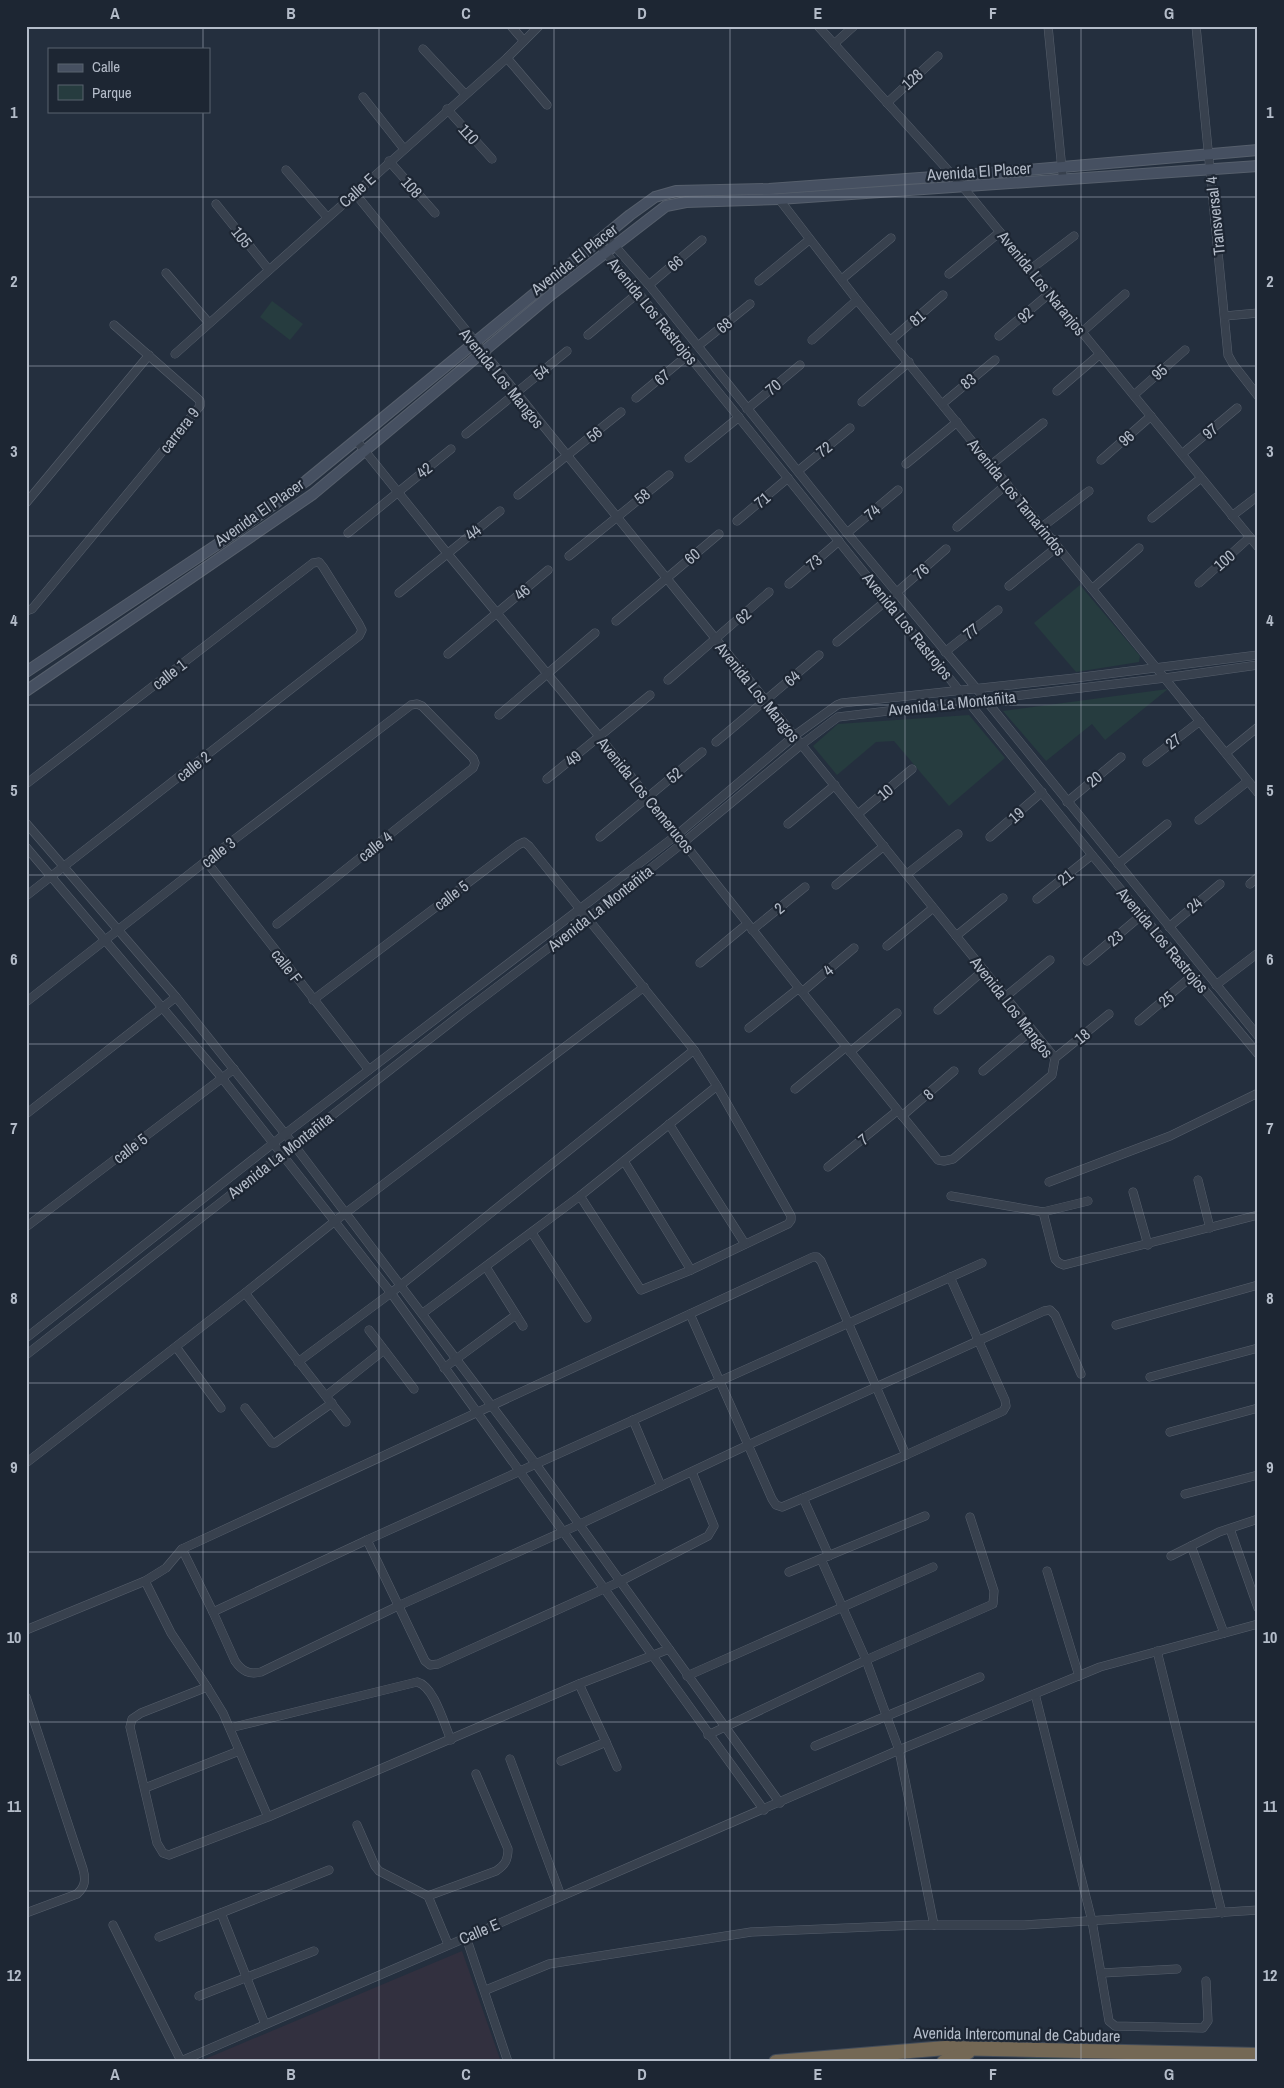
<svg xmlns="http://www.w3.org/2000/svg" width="1284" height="2088" font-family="'Archivo Narrow',sans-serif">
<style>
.medical{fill:#32303f}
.green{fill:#263c3f}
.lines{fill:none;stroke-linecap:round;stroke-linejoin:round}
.street-casing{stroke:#565f6c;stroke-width:9}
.secondary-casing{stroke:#565f6c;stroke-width:12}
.highway-casing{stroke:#434c59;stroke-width:16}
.street{stroke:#38414e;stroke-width:8}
.secondary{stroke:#465061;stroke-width:10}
.highway{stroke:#746855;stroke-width:14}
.grid{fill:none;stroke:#b4bcc9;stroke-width:1;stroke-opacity:0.55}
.labels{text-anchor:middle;stroke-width:4.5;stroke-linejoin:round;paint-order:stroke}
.street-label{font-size:16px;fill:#b4bcc9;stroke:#1d2633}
.neatline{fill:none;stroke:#b4bcc9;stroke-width:2}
.grid-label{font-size:16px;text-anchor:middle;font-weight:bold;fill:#b4bcc9}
</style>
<rect width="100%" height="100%" fill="#242f3e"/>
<!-- medical -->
<path class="medical" d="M462 1951 501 2062H198Z"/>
<!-- green -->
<g class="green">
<path d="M272 301 303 324 290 340 260 317Z"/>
<path d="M1080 585 1140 656 1139 662 1076 672 1034 623Z"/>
<path d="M1168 689 1105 740 1092 724 1046 761 1003 711Z"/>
<path d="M969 715 1005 758 949 806 894 741 876 742 837 775 813 746 838 724Z"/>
<path d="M1042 2056 1258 2062H1003Z"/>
</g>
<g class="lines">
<defs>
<g id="street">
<path d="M511 26 524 41"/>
<path d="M818 26 963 187 1258 547"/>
<path d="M1048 26 1063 180"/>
<path d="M1196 26 1228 355 1233 364 1258 396"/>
<path d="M834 44 854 26"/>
<path d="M423 49 465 94"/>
<path d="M507 58 547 105"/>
<path d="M363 97 404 149"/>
<path d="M887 103 938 56"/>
<path d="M447 109 492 159"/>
<path d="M389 161 435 213"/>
<path d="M286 170 327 217"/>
<path d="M354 192 1055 1058 1052 1075 953 1159 944 1161 938 1160 802 992 599 736 447 553 356 440"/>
<path d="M779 199 857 300 1258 793"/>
<path d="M216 204 269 270"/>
<path d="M606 236 649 285 847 533 976 688 1258 1036"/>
<path d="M598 243 1092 855 1258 1054"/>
<path d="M1031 269 1074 236"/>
<path d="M166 273 209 323"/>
<path d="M949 274 1000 232"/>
<path d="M842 279 891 238"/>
<path d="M759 281 809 240"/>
<path d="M649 285 702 240"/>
<path d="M1225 316 1258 313"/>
<path d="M1082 332 1125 294"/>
<path d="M588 335 638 293"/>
<path d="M999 336 1050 293"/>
<path d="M812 340 857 300"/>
<path d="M891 340 943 295"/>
<path d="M698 346 750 304"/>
<path d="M175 354 507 58 539 26"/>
<path d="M1057 391 1100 354"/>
<path d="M1134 395 1185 350"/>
<path d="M636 398 688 355"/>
<path d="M862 402 909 362"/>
<path d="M942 404 995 360"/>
<path d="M747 409 800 365"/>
<path d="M466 434 567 351"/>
<path d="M1182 454 1237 408"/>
<path d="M689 458 739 417"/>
<path d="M1101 460 1151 416"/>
<path d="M906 464 957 422"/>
<path d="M991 465 1043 423"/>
<path d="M798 471 850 428"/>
<path d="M518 495 621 412"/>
<path d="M26 503 149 355"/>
<path d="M1232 516 1258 496"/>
<path d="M1152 518 1201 478"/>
<path d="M737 521 788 478"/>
<path d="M957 527 1007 484"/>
<path d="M1042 527 1089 491"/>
<path d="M348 533 451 449"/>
<path d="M847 533 898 490"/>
<path d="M569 556 669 475"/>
<path d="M1199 583 1250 537"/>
<path d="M789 584 839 541"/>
<path d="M1009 586 1057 547"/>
<path d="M1092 589 1139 548"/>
<path d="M399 593 500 511"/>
<path d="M896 593 946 549"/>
<path d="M26 608 29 610 32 609 200 406V401L197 398 114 325"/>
<path d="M616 621 719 534"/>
<path d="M837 642 887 600"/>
<path d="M945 652 998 610"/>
<path d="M448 654 548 570"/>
<path d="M668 680 769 592"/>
<path d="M499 715 595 633"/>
<path d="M716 742 819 655"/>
<path d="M1226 753 1258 727"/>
<path d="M1147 762 1200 721"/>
<path d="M547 779 650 695"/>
<path d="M26 784 313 563 319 562 323 567 359 624 362 630 359 636 26 896"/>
<path d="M1067 802 1121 757"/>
<path d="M858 814 912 769"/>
<path d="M1199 820 1248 781"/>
<path d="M26 823 176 997 294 1145 535 1463 780 1803"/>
<path d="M788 824 835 785"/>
<path d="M600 837 702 752"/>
<path d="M990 837 1042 792"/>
<path d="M26 847 222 1078 391 1293 764 1810"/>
<path d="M206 861 369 1070"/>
<path d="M1118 864 1167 824"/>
<path d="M907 874 958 834"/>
<path d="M1250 884 1258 877"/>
<path d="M836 885 884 846"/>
<path d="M1037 899 1092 855"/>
<path d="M1169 927 1220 884"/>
<path d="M752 930 805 887"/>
<path d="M956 936 1003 898"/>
<path d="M887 946 933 908"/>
<path d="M1087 961 1143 914"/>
<path d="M700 963 747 924"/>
<path d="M1216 985 1258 953"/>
<path d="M802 992 854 948"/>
<path d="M1005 997 1050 960"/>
<path d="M313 1000 518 845 524 842 529 846 694 1050 717 1086 791 1216V1220L788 1224 691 1270 641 1290 580 1196"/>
<path d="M26 1002 206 861 411 705 417 704 422 706 473 758 475 763 473 768 277 924"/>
<path d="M938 1010 984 970"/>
<path d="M1139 1021 1192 976"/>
<path d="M749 1028 799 988"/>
<path d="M850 1052 897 1013"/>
<path d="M1055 1058 1109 1014"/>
<path d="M983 1071 1032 1030"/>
<path d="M795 1089 846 1047"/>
<path d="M26 1114 176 997"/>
<path d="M902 1116 954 1071"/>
<path d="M669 1124 745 1244"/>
<path d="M624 1161 691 1270"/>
<path d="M828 1167 897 1111"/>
<path d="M1198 1180 1210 1228"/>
<path d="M1049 1182 1170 1136 1258 1093"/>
<path d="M1133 1192 1148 1245"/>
<path d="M951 1196 1043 1212"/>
<path d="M1088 1201 1043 1212 1055 1259 1059 1263 1064 1265 1258 1215"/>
<path d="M26 1227 234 1069"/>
<path d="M532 1233 587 1318"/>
<path d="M486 1267 523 1326"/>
<path d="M245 1293 346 1422"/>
<path d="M423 1313 580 1196 717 1086"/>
<path d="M690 1314 772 1499 776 1505 782 1507 906 1455 1003 1411 1006 1406 1005 1400 950 1277"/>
<path d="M1116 1325 1258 1285"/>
<path d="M369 1330 414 1389"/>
<path d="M26 1338 285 1134 678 834 794 736 837 705 842 703 1075 678 1258 655"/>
<path d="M176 1347 221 1408"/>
<path d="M26 1355 464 1012 588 918 684 842 801 745 838 717 1165 678 1258 665"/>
<path d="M298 1362 391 1293 694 1050"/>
<path d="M444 1368 516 1315"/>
<path d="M1150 1377 1258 1348"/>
<path d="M326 1396 384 1350"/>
<path d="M245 1408 272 1443H275L332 1403"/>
<path d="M633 1420 661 1486"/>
<path d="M1170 1432 1258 1408"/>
<path d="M26 1463 245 1293 335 1221 644 987"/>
<path d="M692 1472 714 1526 708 1536 619 1582 438 1664 430 1665 425 1661 367 1540 982 1263"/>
<path d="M1185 1494 1258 1475"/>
<path d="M803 1498 829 1556"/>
<path d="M1230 1529 1258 1608"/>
<path d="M1191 1546 1224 1633"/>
<path d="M182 1549 213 1612 367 1540"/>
<path d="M1171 1556 1219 1532 1258 1519"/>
<path d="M821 1559 866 1660 899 1750 934 1925"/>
<path d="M1047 1571 1079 1676"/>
<path d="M789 1572 925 1516"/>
<path d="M145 1581 171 1633 207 1687"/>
<path d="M213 1612 235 1661C242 1671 249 1675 261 1672L398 1606 578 1525 748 1445 1044 1311 1050 1310 1055 1315 1081 1374"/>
<path d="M26 1630 145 1581 166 1568 182 1549 813 1257H817L821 1261 906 1455"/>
<path d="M1157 1651 1222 1913"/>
<path d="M687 1676 933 1567"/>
<path d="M1035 1694 1092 1921 1109 2021 1115 2026 1203 2028 1208 2021 1206 1981"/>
<path d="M26 1697 83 1869C86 1880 85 1887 77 1894L26 1913"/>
<path d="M230 1728 417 1682C434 1686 444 1724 451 1740"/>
<path d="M708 1735 866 1660 993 1604 994 1591 970 1517"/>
<path d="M606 1742 617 1767"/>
<path d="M815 1746 980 1677"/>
<path d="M510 1759 561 1896"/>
<path d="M561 1761 606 1742 579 1684"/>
<path d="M145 1788 239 1751"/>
<path d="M268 1817 223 1713 207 1687 141 1713 132 1719 130 1727 157 1843 163 1853 169 1855 268 1817 579 1684 669 1649"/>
<path d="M357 1825 375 1866 379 1871 428 1896 448 1944"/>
<path d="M428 1896 496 1871C505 1865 508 1860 508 1849L476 1774"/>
<path d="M113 1925 181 2061"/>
<path d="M159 1937 221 1913"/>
<path d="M466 1937 508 2062"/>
<path d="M1102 1973 1177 1969"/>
<path d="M486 1990 549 1964 751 1932 918 1925H1024L1258 1910"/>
<path d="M199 1996 314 1951"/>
<path d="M265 2024 221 1913 329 1870"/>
<path d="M179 2062 899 1750 1100 1667 1258 1624"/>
</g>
<g id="secondary">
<path d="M26 672 233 534 306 481 630 215 655 197 676 191 769 189 1016 171 1258 150"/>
<path d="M26 691 313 494 552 294 666 206 686 202 779 199 1258 166"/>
</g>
<g id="highway">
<path d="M776 2062 946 2048 1258 2055"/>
<path d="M944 2062 968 2052"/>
</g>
</defs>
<!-- street casing -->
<use href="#street" class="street-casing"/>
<!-- secondary casing -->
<use href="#secondary" class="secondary-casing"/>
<!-- highway casing -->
<use href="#highway" class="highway-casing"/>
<!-- street -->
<use href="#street" class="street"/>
<!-- secondary -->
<use href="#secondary" class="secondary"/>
<!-- highway -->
<use href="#highway" class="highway"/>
</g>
<!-- grid -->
<path class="grid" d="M203 26V49M379 26V2062M554 26V2062M730 26V2062M905 26V2062M1081 26V2062M203 111V2062M26 197H1258M26 366H1258M26 536H1258M26 705H1258M26 875H1258M26 1044H1258M26 1213H1258M26 1383H1258M26 1552H1258M26 1722H1258M26 1891H1258"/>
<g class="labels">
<!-- street labels -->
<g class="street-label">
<text transform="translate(912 79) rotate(-43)" y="6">128</text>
<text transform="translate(469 134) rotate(48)" y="6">110</text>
<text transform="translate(979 171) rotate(-4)" y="6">Avenida El Placer</text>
<text transform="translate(412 187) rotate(48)" y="6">108</text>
<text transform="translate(357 190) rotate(-42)" y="6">Calle E</text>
<text transform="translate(1215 216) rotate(-96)" y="6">Transversal 4</text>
<text transform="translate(242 237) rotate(51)" y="6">105</text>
<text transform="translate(574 259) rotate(-38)" y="6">Avenida El Placer</text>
<text transform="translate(675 263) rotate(-40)" y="6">66</text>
<text transform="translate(1042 283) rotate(51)" y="6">Avenida Los Naranjos</text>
<text transform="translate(653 311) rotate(51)" y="6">Avenida Los Rastrojos</text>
<text transform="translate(1025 315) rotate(-40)" y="6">92</text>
<text transform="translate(917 318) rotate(-40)" y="6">81</text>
<text transform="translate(724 325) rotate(-39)" y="6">68</text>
<text transform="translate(541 372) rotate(-40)" y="6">54</text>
<text transform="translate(1159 372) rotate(-41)" y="6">95</text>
<text transform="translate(662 377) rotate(-40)" y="6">67</text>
<text transform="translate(502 378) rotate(51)" y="6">Avenida Los Mangos</text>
<text transform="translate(968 381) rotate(-39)" y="6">83</text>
<text transform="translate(773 387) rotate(-40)" y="6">70</text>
<text transform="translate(179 430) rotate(-52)" y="6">carrera 9</text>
<text transform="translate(1210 431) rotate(-40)" y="6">97</text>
<text transform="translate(594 434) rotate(-38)" y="6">56</text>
<text transform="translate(1126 438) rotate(-41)" y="6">96</text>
<text transform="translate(824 449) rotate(-39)" y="6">72</text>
<text transform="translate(424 470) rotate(-38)" y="6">42</text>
<text transform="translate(642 496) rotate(-39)" y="6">58</text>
<text transform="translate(1017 497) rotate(51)" y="6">Avenida Los Tamarindos</text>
<text transform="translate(762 500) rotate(-40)" y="6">71</text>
<text transform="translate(259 512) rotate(-35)" y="6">Avenida El Placer</text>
<text transform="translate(872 512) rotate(-40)" y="6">74</text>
<text transform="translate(473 532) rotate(-39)" y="6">44</text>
<text transform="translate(692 556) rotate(-40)" y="6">60</text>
<text transform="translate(1224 560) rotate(-41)" y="6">100</text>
<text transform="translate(814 562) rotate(-40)" y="6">73</text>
<text transform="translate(921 571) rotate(-40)" y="6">76</text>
<text transform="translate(522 592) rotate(-40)" y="6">46</text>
<text transform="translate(743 616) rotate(-42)" y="6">62</text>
<text transform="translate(908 626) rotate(51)" y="6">Avenida Los Rastrojos</text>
<text transform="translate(971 631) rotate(-39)" y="6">77</text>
<text transform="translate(169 674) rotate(-38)" y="6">calle 1</text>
<text transform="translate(792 678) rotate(-40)" y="6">64</text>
<text transform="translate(758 692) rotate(51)" y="6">Avenida Los Mangos</text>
<text transform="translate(952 703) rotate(-6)" y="6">Avenida La Montañita</text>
<text transform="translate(1173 741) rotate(-38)" y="6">27</text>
<text transform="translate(573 758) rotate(-39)" y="6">49</text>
<text transform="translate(193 766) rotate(-38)" y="6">calle 2</text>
<text transform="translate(674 775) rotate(-40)" y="6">52</text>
<text transform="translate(1094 779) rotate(-40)" y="6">20</text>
<text transform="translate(885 792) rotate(-40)" y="6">10</text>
<text transform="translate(646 795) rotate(51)" y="6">Avenida Los Cemerucos</text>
<text transform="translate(1016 815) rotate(-41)" y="6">19</text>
<text transform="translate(375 846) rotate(-38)" y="6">calle 4</text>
<text transform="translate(218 852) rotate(-38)" y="6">calle 3</text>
<text transform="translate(1065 877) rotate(-38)" y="6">21</text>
<text transform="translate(451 895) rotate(-37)" y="6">calle 5</text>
<text transform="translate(1194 905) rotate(-41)" y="6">24</text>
<text transform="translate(600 908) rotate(-38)" y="6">Avenida La Montañita</text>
<text transform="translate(779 908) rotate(-39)" y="6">2</text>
<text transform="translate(1115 938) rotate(-40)" y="6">23</text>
<text transform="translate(1163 940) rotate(50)" y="6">Avenida Los Rastrojos</text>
<text transform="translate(287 966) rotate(52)" y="6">calle F</text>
<text transform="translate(828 970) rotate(-40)" y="6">4</text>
<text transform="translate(1166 999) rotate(-40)" y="6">25</text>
<text transform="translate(1012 1007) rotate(52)" y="6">Avenida Los Mangos</text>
<text transform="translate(1082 1036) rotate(-39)" y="6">18</text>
<text transform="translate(928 1094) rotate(-41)" y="6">8</text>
<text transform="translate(863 1139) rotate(-39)" y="6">7</text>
<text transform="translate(130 1148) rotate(-37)" y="6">calle 5</text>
<text transform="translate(280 1155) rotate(-38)" y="6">Avenida La Montañita</text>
<text transform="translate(479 1931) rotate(-23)" y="6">Calle E</text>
<text transform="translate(1017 2034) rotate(1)" y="6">Avenida Intercomunal de Cabudare</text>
</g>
</g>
<!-- border -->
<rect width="1284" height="2088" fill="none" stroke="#1d2633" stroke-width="55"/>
<!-- legend -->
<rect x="48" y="48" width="162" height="65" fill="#1d2633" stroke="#59626f"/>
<rect x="58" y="64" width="25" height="8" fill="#465061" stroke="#59626f"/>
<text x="92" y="72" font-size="15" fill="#b4bcc9">Calle</text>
<rect x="58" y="85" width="25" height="15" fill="#263c3f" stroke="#59626f"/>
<text x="92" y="98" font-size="15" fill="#b4bcc9">Parque</text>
<rect x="28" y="28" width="1228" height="2032" class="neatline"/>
<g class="grid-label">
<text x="115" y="19">A</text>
<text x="291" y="19">B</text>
<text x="466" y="19">C</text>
<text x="642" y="19">D</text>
<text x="818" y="19">E</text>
<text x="993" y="19">F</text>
<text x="1169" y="19">G</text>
<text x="14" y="118">1</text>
<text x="1270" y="118">1</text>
<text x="14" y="287">2</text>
<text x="1270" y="287">2</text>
<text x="14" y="457">3</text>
<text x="1270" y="457">3</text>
<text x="14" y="626">4</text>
<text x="1270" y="626">4</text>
<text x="14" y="796">5</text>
<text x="1270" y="796">5</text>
<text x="14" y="965">6</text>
<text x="1270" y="965">6</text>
<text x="14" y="1134">7</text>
<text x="1270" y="1134">7</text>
<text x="14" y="1304">8</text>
<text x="1270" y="1304">8</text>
<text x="14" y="1473">9</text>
<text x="1270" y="1473">9</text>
<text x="14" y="1643">10</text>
<text x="1270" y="1643">10</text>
<text x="14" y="1812">11</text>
<text x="1270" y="1812">11</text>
<text x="14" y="1981">12</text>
<text x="1270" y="1981">12</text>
<text x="115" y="2080">A</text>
<text x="291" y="2080">B</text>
<text x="466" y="2080">C</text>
<text x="642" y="2080">D</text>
<text x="818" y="2080">E</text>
<text x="993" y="2080">F</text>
<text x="1169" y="2080">G</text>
</g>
</svg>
